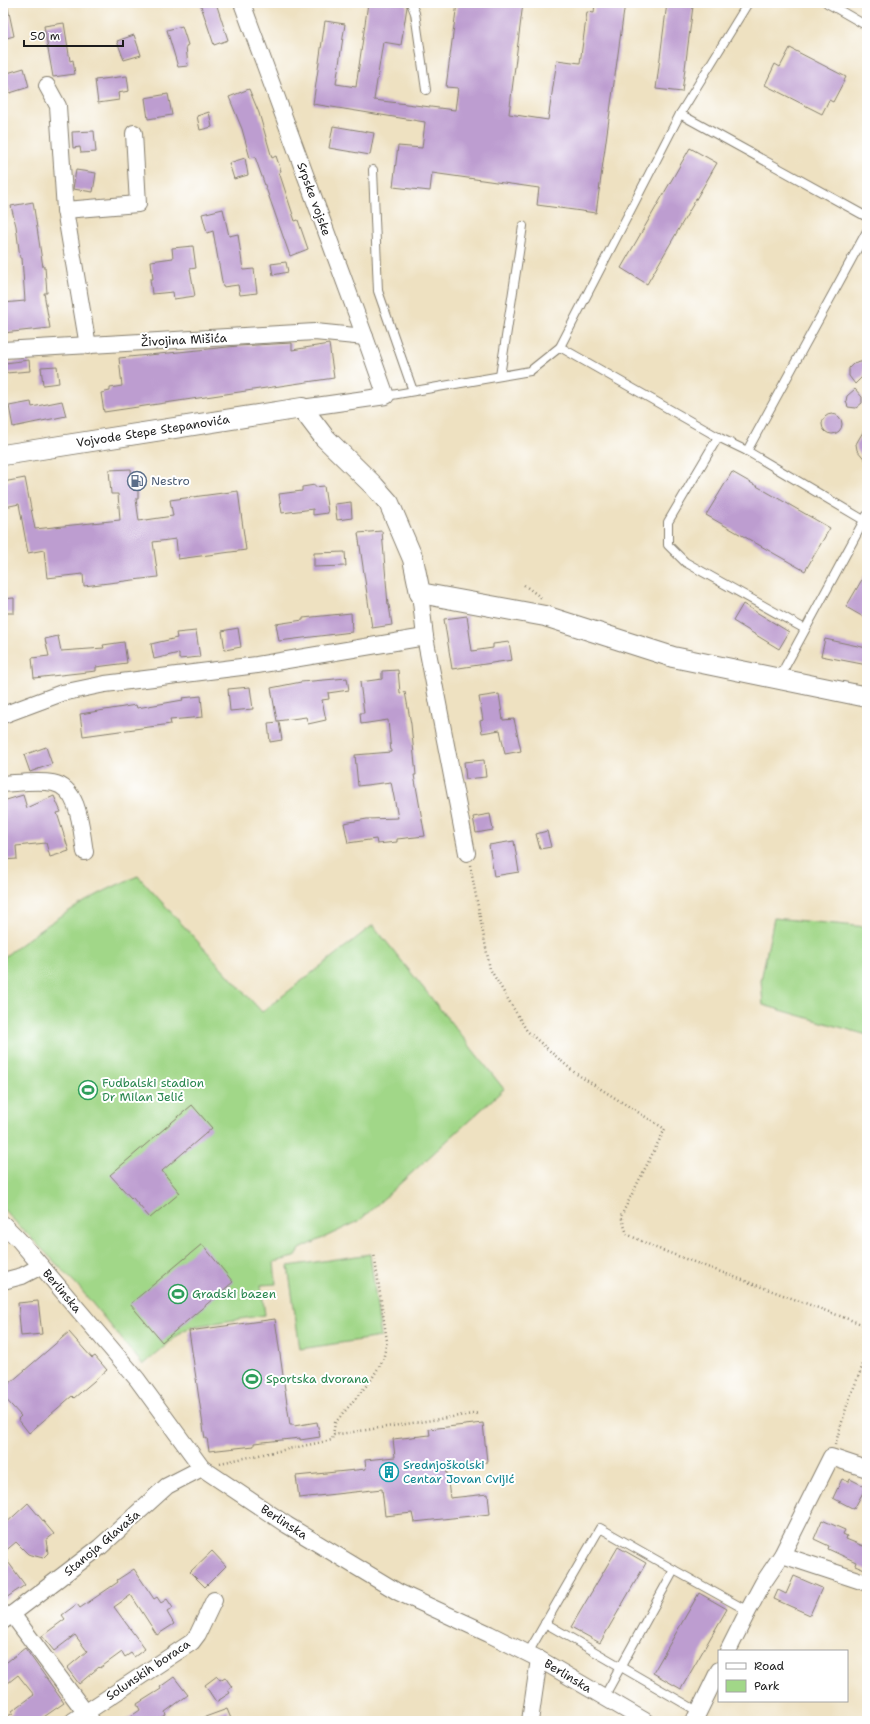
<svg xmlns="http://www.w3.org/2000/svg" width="870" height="1724" font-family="'Shantell Sans',sans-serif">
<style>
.green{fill:#a1d788;stroke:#5e7a52}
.building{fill:#bd9dd0}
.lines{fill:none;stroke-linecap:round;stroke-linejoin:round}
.service-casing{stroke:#857e6e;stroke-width:10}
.minor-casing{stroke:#857e6e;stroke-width:18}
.tertiary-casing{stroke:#857e6e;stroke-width:22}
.path{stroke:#857e6e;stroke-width:2.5;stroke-dasharray:1 3;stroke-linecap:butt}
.service{stroke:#fff;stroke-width:8}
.minor{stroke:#fff;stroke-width:16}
.tertiary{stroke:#fff;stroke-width:20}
.labels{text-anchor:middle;stroke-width:4;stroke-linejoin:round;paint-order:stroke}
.street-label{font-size:12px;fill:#1c1c1c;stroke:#fff}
.service-label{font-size:12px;fill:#4e5e75;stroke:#fff;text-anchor:start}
.leisure-label{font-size:12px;fill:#27864d;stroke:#fff;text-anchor:start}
.culture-label{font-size:12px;fill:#0d838f;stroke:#fff;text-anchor:start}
</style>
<rect width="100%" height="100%" fill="#fff"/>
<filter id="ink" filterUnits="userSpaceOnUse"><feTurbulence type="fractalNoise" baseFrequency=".025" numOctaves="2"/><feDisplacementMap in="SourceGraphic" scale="8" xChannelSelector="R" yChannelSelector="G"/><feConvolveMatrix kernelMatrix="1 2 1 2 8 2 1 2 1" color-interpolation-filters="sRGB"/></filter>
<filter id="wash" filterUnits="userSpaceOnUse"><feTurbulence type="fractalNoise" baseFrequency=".012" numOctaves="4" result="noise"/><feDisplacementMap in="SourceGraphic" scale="16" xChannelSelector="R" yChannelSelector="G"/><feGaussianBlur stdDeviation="0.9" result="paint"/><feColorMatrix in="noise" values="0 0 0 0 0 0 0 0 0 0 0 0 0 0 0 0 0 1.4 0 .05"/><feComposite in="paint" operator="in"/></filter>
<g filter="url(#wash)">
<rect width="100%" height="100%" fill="#eee1c1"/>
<!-- green -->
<g class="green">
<path d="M138 876 262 1012 373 925 504 1089 359 1221 300 1249 295 1257 274 1262 276 1284 261 1285 265 1315 196 1326 184 1330 143 1365 78 1286 3 1209V958C44 925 90 895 138 876Z"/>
<path d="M774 918 867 927V1035L763 1005 761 980Z"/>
<path d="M370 1254 381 1337 300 1349 288 1266Z"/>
</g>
<g id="blocks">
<!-- building -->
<g class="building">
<path d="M200 3H216L228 40 214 45Z"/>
<path d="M368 3H406L407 7 401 45 383 42 374 100 455 110 458 88 446 87 457 3H523L509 114 548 120 557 60 580 63 587 12 594 13 595 3H625L596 213 537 205 539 188 432 173 430 191 393 187 398 146 422 148 425 122 313 104 325 21 345 24 336 84 356 87Z"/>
<path d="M667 3 693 6 682 92 656 89Z"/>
<path d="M3 8H8L14 36 3 39Z"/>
<path d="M64 23 70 61 73 60 75 74 53 77 44 26Z"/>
<path d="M182 26 188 45 186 46 188 66 178 67 167 30Z"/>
<path d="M134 35 141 55 124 60 117 41Z"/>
<path d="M790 48 846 77 833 102 829 100 822 114 765 85 775 64 780 67Z"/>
<path d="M24 68 29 87 10 93 4 74Z"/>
<path d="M127 76 129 91 118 93 119 100 98 103 95 80Z"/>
<path d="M249 89 259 113 272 158 276 156 281 171 279 172 295 221 298 220 308 249 290 256 255 157 250 158 242 129 229 97Z"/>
<path d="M168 94 172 115 148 119 145 98Z"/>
<path d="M209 112 212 127 200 130 197 116Z"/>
<path d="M333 126 374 133 370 155 329 148Z"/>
<path d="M94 131 96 152 81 153 80 147 73 148 72 132Z"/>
<path d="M690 148 717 163 647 284 621 268Z"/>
<path d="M245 158 248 175 234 179 229 163Z"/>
<path d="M76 170 96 173 93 192 73 189Z"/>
<path d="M33 202 43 267H45L47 293H44L50 328 3 333V303L25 301 22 258H20L16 226 11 206Z"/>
<path d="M223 209 229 236 238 234 243 270 254 269 257 293 240 295 238 285 223 287 213 231 207 233 202 214Z"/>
<path d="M193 246 196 268 190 269 195 296 174 299 173 292 152 294 150 279H153L151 261 173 258 172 248Z"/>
<path d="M286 262 288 272 273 275 271 264Z"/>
<path d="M292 343V350L329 344 334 378 104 412 101 393 110 391V388L122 386 119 358 238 346Z"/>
<path d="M29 360 30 371 6 373 5 363Z"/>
<path d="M864 361V375L855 384 849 376V368L853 364Z"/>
<path d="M57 366 59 383 43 385 41 367Z"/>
<path d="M855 389 862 397V403L856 408 848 407 846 401 847 396Z"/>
<path d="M62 401 66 416 13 427 9 406 31 402 32 407Z"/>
<circle cx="832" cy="424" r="10"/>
<path d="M867 425V462L857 450 856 444Z"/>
<path d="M131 469 133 490 138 489V499H136L139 521 173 516 170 500 238 491 246 550 178 559 176 539 153 542 158 577 84 586 83 574 47 578 44 550 28 553 19 504 5 507 3 482 25 478 35 529 120 520 118 494H111L109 470Z"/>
<path d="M732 472 830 528 805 571 706 515Z"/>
<path d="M315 485V487L324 486 328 513 313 515V509L282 513 279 494 302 491V487Z"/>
<path d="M351 502 352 518 337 520 335 504Z"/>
<path d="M382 531 388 605H389L392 625 372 628 358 533Z"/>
<path d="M345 552 346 566 314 567V553Z"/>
<path d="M867 571V619L846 607Z"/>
<path d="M14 598V613H3V599Z"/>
<path d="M743 604 789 632 779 649 733 621Z"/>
<path d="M351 613 352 632 279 641 276 624 303 620V618Z"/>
<path d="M467 616 472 651 493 648V644L509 642 512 660 452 669 444 619Z"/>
<path d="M238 628 241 647 225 650 222 631Z"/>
<path d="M196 631 200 657 179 659V653L154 659 151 644 177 638 176 633Z"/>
<path d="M58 636 61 651 104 648 103 645 124 642 127 663 96 667V671L34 678 32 658 49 656 45 639Z"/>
<path d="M825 639 867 648V665L821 656Z"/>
<path d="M398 670 400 693 405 692 411 724 416 775H414L425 836 397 839V842L377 844 376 839 348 843 344 823 367 819 398 818 391 782 358 786 355 755 391 752 388 720 361 724 360 713H364L360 682 382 679V671Z"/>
<path d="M347 678 349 690 328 693 329 699 322 700 326 720 308 724 306 717 277 721 271 688 301 682Z"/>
<path d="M250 687 253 709 230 711 228 689Z"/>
<path d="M499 694 503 720 514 719 521 751 505 754 500 730 482 733 480 721 483 720 479 697Z"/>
<path d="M201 696 203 717 170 720 171 724 83 736 80 714 136 705 137 708 183 700 182 698Z"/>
<path d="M279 722 282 740 270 742 268 723Z"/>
<path d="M46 747 52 764 30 772 24 755Z"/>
<path d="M484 760 486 777 466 779 464 762Z"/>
<path d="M23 795 27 808 54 796 61 812 57 813 69 851 50 857 46 843 16 846 17 859 3 860V801Z"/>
<path d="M490 814 493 830 476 833 473 817Z"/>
<path d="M547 831 551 847 540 849 536 834Z"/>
<path d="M514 841 519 872 494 876 489 845Z"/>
<path d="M192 1105 212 1128 162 1171 180 1193 150 1218 132 1197 131 1198 110 1175Z"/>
<path d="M202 1244 233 1282 162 1342 130 1304Z"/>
<path d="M38 1301 42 1334 21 1336 18 1303Z"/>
<path d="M275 1319 290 1425H294V1426L317 1422 320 1437 300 1440V1438L254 1443V1446L209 1451 207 1438 205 1439 189 1331Z"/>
<path d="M69 1332 92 1358 95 1356 107 1370 74 1398 72 1396 29 1433 18 1419 21 1416 3 1396V1389Z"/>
<path d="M483 1423 487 1462 446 1466 450 1498 488 1494 490 1514 414 1522 412 1513 385 1516 382 1489 299 1498 296 1476 366 1469 365 1460 395 1457 393 1439 430 1435 429 1429Z"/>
<path d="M842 1479 849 1482 850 1479 866 1487 854 1509 833 1498Z"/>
<path d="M28 1503 54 1534 46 1540 48 1553 43 1558 28 1554 16 1542 3 1553V1526Z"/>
<path d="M822 1520 845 1530 843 1534 847 1536 846 1539 863 1546 867 1536V1570L855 1565 856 1562 828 1549 829 1546 814 1539Z"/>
<path d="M618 1547 646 1563 600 1643 571 1627Z"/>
<path d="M212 1551 226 1566 205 1587 190 1572Z"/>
<path d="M3 1555 25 1585 3 1600Z"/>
<path d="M134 1569 154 1599 157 1597 161 1603 167 1599 173 1608 167 1612 174 1624 157 1635 131 1595 114 1607 145 1649 134 1657 131 1653 125 1657 122 1652 100 1668 99 1667 79 1684 67 1668 87 1651 75 1635 54 1651 42 1636 65 1619 62 1615 77 1604 80 1608 118 1582 117 1580Z"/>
<path d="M794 1576 822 1588 810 1615 774 1599 778 1590 786 1594Z"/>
<path d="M699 1593 727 1609 681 1689 653 1673Z"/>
<path d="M25 1648 64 1703 38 1721H3V1719L13 1713 12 1711 34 1695 18 1675 3 1687V1665Z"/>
<path d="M217 1676 220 1680 225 1677 232 1687 228 1690 230 1693 216 1702 205 1685Z"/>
<path d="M174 1677 188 1695 165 1712 166 1715 156 1721H124L140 1710 137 1704 161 1689 160 1687Z"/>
<path d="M227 1709 232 1721H197V1720Z"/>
</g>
</g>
</g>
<g filter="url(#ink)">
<use href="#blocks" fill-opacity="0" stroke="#857e6e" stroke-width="1"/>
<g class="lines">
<defs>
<g id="service">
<path d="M411 3 415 13 426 90"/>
<path d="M827 3 867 26"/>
<path d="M680 114 867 217"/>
<path d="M373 170 378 291 413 391"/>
<path d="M560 347 680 114 748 3"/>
<path d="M500 376 523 226"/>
<path d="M386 396 530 371 560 347 718 437 747 451 867 522"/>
<path d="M718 437 668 522V545L685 562 805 629"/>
<path d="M747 451 867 231"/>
<path d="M779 678 867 515"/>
<path d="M545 1623 699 1712"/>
<path d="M528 1653 600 1528 674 1570"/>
<path d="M604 1697 674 1570 748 1611"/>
</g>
<g id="minor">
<path d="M242 3 365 337 386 396 302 408"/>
<path d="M47 86 58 106 65 210 88 346"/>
<path d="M65 210 138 204 134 133"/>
<path d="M3 350 315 332 365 337"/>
<path d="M420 593 425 637 467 853"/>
<path d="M3 715 62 693 105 684 257 665 425 637"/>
<path d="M3 784C19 783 37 780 53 783 80 788 81 830 85 852"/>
<path d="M3 1224 19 1240 137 1379 202 1468 287 1525 398 1592 489 1634 539 1659 645 1721"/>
<path d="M3 1281 22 1276 41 1266"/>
<path d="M782 1555 867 1583"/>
<path d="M12 1614 91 1720"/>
<path d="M3 1621 100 1547 167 1486 202 1468"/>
<path d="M728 1651 748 1611 763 1583 782 1555 831 1457 867 1469"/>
<path d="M73 1721 192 1642 198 1634 214 1600"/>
<path d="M530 1721 539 1659"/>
<path d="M694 1721 719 1670"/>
</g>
<path id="tertiary" d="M3 455 302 408 324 437 374 486 389 503 413 559 420 593 545 616 673 657 867 697"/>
</defs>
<!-- service casing -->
<use href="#service" class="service-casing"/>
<!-- minor casing -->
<use href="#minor" class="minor-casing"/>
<!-- tertiary casing -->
<use href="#tertiary" class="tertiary-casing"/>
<!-- path -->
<g class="path">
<path d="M524 585 543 599"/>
<path d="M470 865 490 969 527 1031 575 1073 665 1129 621 1216 627 1234 656 1248 867 1326"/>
<path d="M333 1435 335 1423 371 1380 383 1360 387 1341 374 1253"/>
<path d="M835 1445 848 1402 867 1355"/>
<path d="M220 1463 332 1440 333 1435 479 1413"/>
</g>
<!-- service -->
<use href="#service" class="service"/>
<!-- minor -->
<use href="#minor" class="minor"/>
<!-- tertiary -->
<use href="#tertiary" class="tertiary"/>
</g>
</g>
<!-- icons -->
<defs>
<symbol id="fuel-ring" viewBox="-11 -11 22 22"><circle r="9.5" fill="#fff" stroke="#5c6f8a" stroke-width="1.5"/><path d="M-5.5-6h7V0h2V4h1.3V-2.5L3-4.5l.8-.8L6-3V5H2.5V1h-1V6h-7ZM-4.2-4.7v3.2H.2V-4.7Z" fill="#5c6f8a"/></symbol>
<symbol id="stadium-ring" viewBox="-11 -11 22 22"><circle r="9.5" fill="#fff" stroke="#2e9e5b" stroke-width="1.5"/><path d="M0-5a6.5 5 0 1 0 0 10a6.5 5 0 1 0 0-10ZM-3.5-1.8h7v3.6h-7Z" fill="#2e9e5b"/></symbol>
<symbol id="building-ring" viewBox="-11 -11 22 22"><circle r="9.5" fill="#fff" stroke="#0f9aa8" stroke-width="1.5"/><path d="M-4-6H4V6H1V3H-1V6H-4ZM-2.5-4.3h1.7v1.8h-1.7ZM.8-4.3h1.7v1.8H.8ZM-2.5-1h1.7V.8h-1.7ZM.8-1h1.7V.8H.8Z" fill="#0f9aa8"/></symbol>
</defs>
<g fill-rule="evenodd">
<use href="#fuel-ring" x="126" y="470" width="22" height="22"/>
<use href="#stadium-ring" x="77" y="1079" width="22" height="22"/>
<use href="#stadium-ring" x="167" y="1283" width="22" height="22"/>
<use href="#stadium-ring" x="241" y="1368" width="22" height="22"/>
<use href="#building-ring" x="378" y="1461" width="22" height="22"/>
</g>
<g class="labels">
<!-- street labels -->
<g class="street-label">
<text transform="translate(314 199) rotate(70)" y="4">Srpske vojske</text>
<text transform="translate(184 340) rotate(-3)" y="4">Živojina Mišića</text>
<text transform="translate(153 431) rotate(-9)" y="4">Vojvode Stepe Stepanovića</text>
<text transform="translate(62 1291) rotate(50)" y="4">Berlinska</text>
<text transform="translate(284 1522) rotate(33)" y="4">Berlinska</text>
<text transform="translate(102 1543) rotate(-40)" y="4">Stanoja Glavaša</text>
<text transform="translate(148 1670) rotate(-34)" y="4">Solunskih boraca</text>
<text transform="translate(568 1676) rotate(31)" y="4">Berlinska</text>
</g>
<!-- service labels -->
<g class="service-label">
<text x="151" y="485">Nestro</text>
</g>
<!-- leisure labels -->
<g class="leisure-label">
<text x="102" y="1087">Fudbalski stadion<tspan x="102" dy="14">Dr Milan Jelić</tspan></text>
<text x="192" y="1298">Gradski bazen</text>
<text x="266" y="1383">Sportska dvorana</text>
</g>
<!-- culture labels -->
<g class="culture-label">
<text x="403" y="1469">Srednjoškolski<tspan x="403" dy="14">Centar Jovan Cvijić</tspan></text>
</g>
</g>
<!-- margin -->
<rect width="870" height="1724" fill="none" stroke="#fff" stroke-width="16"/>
<!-- legend -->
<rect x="718" y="1650" width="130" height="52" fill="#ffffff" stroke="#a4a4a4"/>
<rect x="726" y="1663" width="20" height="6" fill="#ffffff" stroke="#a4a4a4"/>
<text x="754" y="1670" font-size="12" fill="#1c1c1c">Road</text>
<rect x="726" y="1680" width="20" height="12" fill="#a1d788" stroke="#a4a4a4"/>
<text x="754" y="1690" font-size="12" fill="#1c1c1c">Park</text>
<!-- scale -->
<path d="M24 40v6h99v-6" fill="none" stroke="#1c1c1c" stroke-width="2"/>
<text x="30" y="40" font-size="12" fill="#1c1c1c" stroke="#ffffff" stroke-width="3" paint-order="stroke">50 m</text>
</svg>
